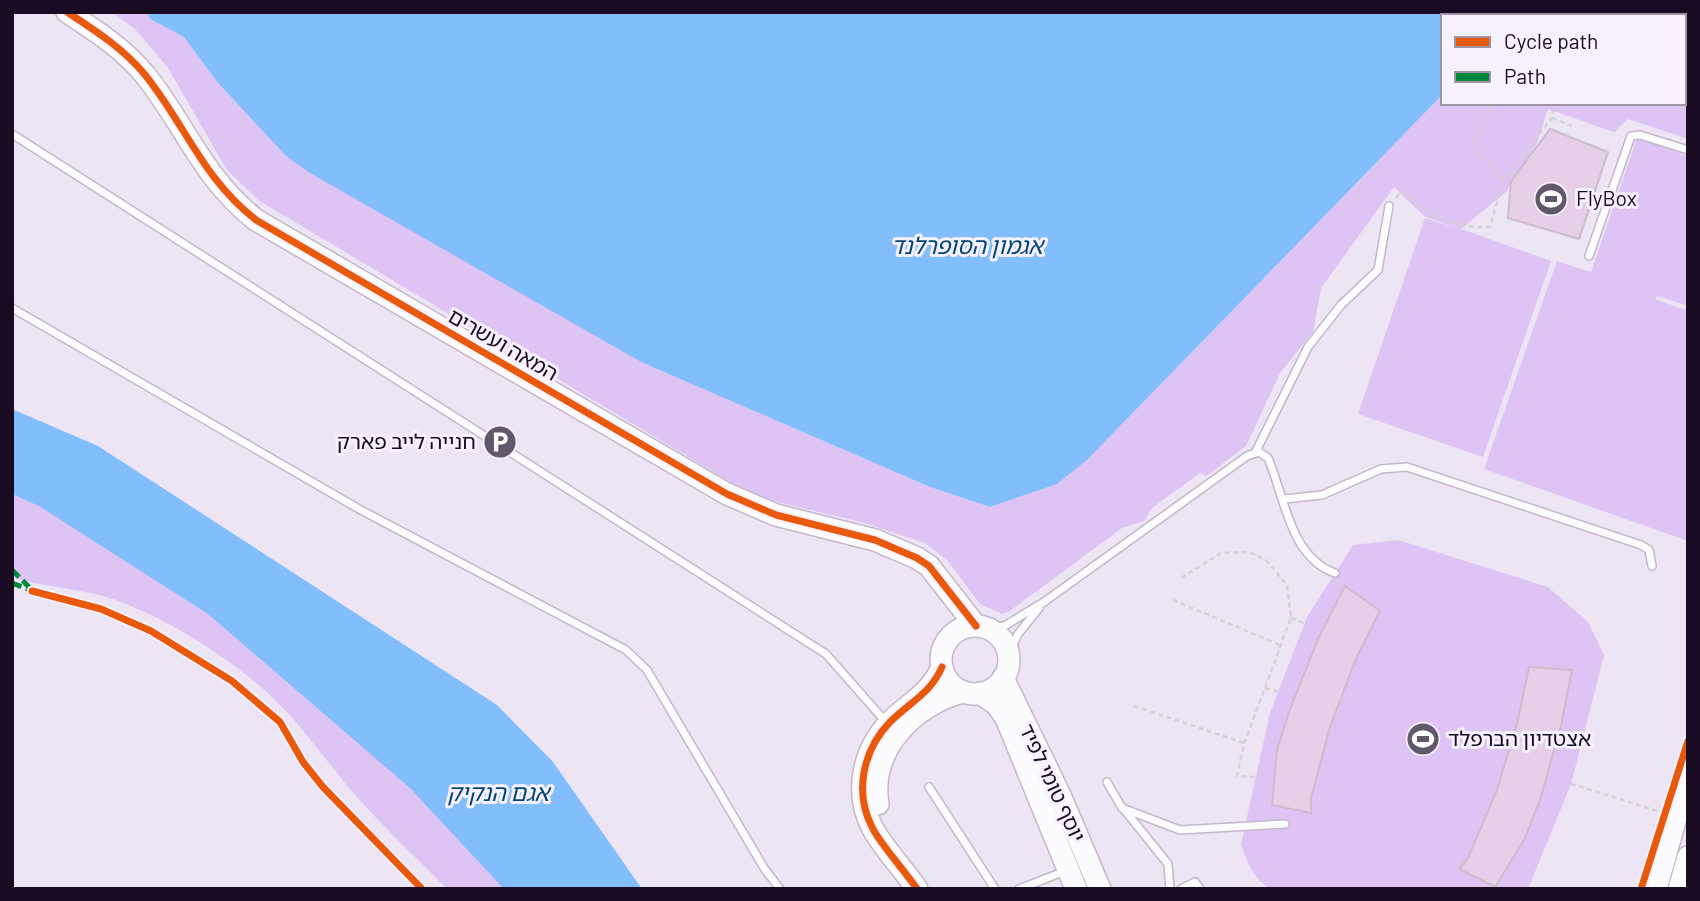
<svg xmlns="http://www.w3.org/2000/svg" width="1700" height="901" font-family="Barlow,'Noto Sans Hebrew',sans-serif">
<style>
.green{fill:#dec3f5}
.water{fill:#83befc}
.building{fill:#e5d0e7;stroke:#cbbdce;stroke-width:2}
.lines{fill:none;stroke-linecap:round;stroke-linejoin:round}
.lane-casing{stroke:#c3b8cb;stroke-width:10}
.secondary-casing{stroke:#c3b8cb;stroke-width:24}
.path{stroke:#d4d1d6;stroke-width:2.5;stroke-dasharray:5 3.5;stroke-linecap:butt}
.lane{stroke:#fcfbfd;stroke-width:7}
.secondary{stroke:#fcfbfd;stroke-width:21}
.quiet{stroke:#00873e;stroke-width:5;stroke-dasharray:10 5;stroke-linecap:butt}
.cycleway-casing{stroke:#f7f0fd;stroke-width:11}
.cycleway{stroke:#e8590c;stroke-width:7}
.labels{text-anchor:middle;stroke-width:6;stroke-linejoin:round;paint-order:stroke}
.poi-label{font-size:21px;fill:#180b22;stroke:#f7f0fd;text-anchor:start}
.street-label{font-size:21px;fill:#180b22;stroke:#f7f0fd}
.water-label{font-size:23px;font-style:italic;fill:#004679;stroke:#f7f0fd}
</style>
<rect width="100%" height="100%" fill="#ede5f4"/>
<!-- green -->
<g class="green">
<path d="M112 12H147L150 19 184 37 218 83 286 156 641 362 930 487 990 507 1057 484 1086 461 1443 94V103H1684V16H1520L1524 12H1688V139L1628 119 1614 132 1548 109 1537 143 1506 192 1461 229 1551 261 1483 457 1358 414 1425 218 1459 229 1424 216 1394 187 1321 288 1313 332 1280 373 1246 446 1206 476 1200 473 1152 508 1144 521 1122 528 1010 611 1002 614 981 605 947 560 925 543 861 522 773 501 732 483 258 200 227 170 168 68 135 29Z"/>
<path d="M1637 138 1688 156V306L1657 296 1655 299 1688 311V541L1484 469 1557 261 1591 272Z"/>
<path d="M12 491 160 568 532 889H447C417 858 385 829 357 797 330 766 307 732 278 703 239 663 173 622 121 602 86 588 48 589 12 577Z"/>
<path d="M1398 540 1548 587 1588 622 1604 655 1571 784 1528 889H1270C1254 879 1246 861 1241 844L1270 713 1307 617 1353 545Z"/>
</g>
<!-- water -->
<g class="water">
<path d="M147 12H1524L1520 16H1443V94L1086 461 1057 484 990 507 930 487 641 362 310 173 286 156 218 83 184 37 150 19Z"/>
<path d="M12 409 98 446 497 705 553 762 642 889H504L410 788 208 614 39 506 12 494Z"/>
</g>
<!-- building -->
<g class="building">
<path d="M1550 129 1608 152 1579 239 1508 218 1511 181Z"/>
<path d="M1345 586 1380 611 1356 659 1330 727 1311 798V813L1272 805 1277 750 1290 709 1319 637Z"/>
<path d="M1529 667 1572 670 1561 726 1540 800 1524 840 1495 887 1459 869 1468 858 1497 790 1518 720Z"/>
</g>
<g class="lines">
<defs>
<g id="lane">
<path d="M12 134 826 654 885 721"/>
<path d="M1589 256 1631 136 1640 135 1688 150"/>
<path d="M12 308 359 509 626 650 647 670 764 868 780 889"/>
<path d="M1255 453 1308 347 1341 305 1378 270 1389 206"/>
<path d="M1284 499 1322 495 1381 469 1407 467 1641 545 1649 550 1652 566"/>
<path d="M990 630 1006 625 1044 602 1247 456 1259 452 1268 458C1285 498 1290 557 1335 573"/>
<path d="M1008 656 1018 634 1039 608"/>
<path d="M1107 782 1122 808 1180 830 1285 824"/>
<path d="M929 787 995 889"/>
<path d="M1123 808 1168 864 1170 889"/>
<path d="M1019 889 1068 870"/>
<path d="M1181 889 1195 882 1200 889"/>
</g>
<g id="secondary">
<path d="M67 12C96 31 124 49 146 76 187 128 202 177 256 220L727 494 776 515 875 540 917 558 929 566 976 626"/>
<circle cx="975" cy="660" r="34"/>
<path d="M1003 678 1060 795 1100 889"/>
<path d="M980 693 996 704 1006 718 1076 889"/>
<path d="M878 804C869 750 914 704 963 692"/>
<path d="M917 889C905 871 880 844 872 827 854 792 863 750 890 722 909 703 931 693 942 667"/>
<path d="M1656 889 1688 775"/>
<path d="M1679 889 1688 857"/>
</g>
</defs>
<!-- lane casing -->
<use href="#lane" class="lane-casing"/>
<!-- secondary casing -->
<use href="#secondary" class="secondary-casing"/>
<!-- path -->
<g class="path">
<path d="M1582 16 1584 12"/>
<path d="M1494 103C1470 144 1468 148 1504 179"/>
<path d="M1552 118 1572 126"/>
<path d="M1396 198 1401 192C1431 214 1452 229 1490 227L1504 179 1552 118 1554 103"/>
<path d="M1181 578 1221 553 1249 552 1266 560 1287 585 1291 618 1244 744 1237 776 1255 777"/>
<path d="M1173 600 1280 645"/>
<path d="M1291 618 1304 623"/>
<path d="M1265 688 1278 692"/>
<path d="M1134 706 1244 743"/>
<path d="M1571 784 1661 812"/>
</g>
<!-- lane -->
<use href="#lane" class="lane"/>
<!-- secondary -->
<use href="#secondary" class="secondary"/>
<!-- quiet -->
<g class="quiet">
<path d="M12 570 30 588"/>
<path d="M12 583 35 592"/>
</g>
<defs>
<g id="cycleway">
<path d="M67 12C96 31 124 49 146 76 187 128 202 177 256 220L727 494 776 515 875 540 917 558 929 566 976 626"/>
<path d="M32 591 101 609 151 631 232 681 280 722 303 762 323 787 422 889"/>
<path d="M917 889C905 871 880 844 872 827 854 792 863 750 890 722 909 703 931 693 942 667"/>
<path d="M1641 889 1688 741"/>
</g>
</defs>
<!-- cycleway casing -->
<use href="#cycleway" class="cycleway-casing"/>
<!-- cycleway -->
<use href="#cycleway" class="cycleway"/>
</g>
<!-- icons -->
<defs>
<symbol id="stadium-disc" viewBox="-11 -11 22 22"><circle r="9.5" fill="#63576c" stroke="#f7f0fd"/><path d="M0-5a6.5 5 0 1 0 0 10a6.5 5 0 1 0 0-10ZM-3.5-1.8h7v3.6h-7Z" fill="#fff"/></symbol>
<symbol id="parking-disc" viewBox="-11 -11 22 22"><circle r="9.5" fill="#63576c" stroke="#f7f0fd"/><path d="M-3.5-5.5H1a3.5 3.5 0 0 1 0 7H-1V5.5H-3.5ZM-1-3.4V-.6H.8a1.4 1.4 0 0 0 0-2.8Z" fill="#fff"/></symbol>
</defs>
<g fill-rule="evenodd">
<use href="#stadium-disc" x="1532" y="180" width="38" height="38"/>
<use href="#parking-disc" x="481" y="423" width="38" height="38"/>
<use href="#stadium-disc" x="1404" y="720" width="38" height="38"/>
</g>
<g class="labels">
<!-- poi labels -->
<g class="poi-label">
<text x="1576" y="206">FlyBox</text>
<text x="476" y="449" text-anchor="end">חנייה לייב פארק</text>
<text x="1448" y="746">אצטדיון הברפלד</text>
</g>
<!-- street labels -->
<g class="street-label">
<text transform="translate(503 345) rotate(30)" y="7">המאה ועשרים</text>
<text transform="translate(1052 783) rotate(65)" y="7">יוסף טומי לפיד</text>
</g>
<!-- water labels -->
<g class="water-label">
<text x="967" y="254">אגמון הסופרלנד</text>
<text x="498" y="801">אגם הנקיק</text>
</g>
</g>
<!-- border -->
<rect width="1700" height="901" fill="none" stroke="#180b22" stroke-width="28"/>
<!-- legend -->
<rect x="1441" y="14" width="245" height="91" fill="#f7f0fd" stroke="#9e94a5" stroke-width="2"/>
<rect x="1455" y="37" width="35" height="10" fill="#e8590c" stroke="#9e94a5" stroke-width="2"/>
<text x="1504" y="49" font-size="21" fill="#180b22">Cycle path</text>
<rect x="1455" y="72" width="35" height="10" fill="#00873e" stroke="#9e94a5" stroke-width="2"/>
<text x="1504" y="84" font-size="21" fill="#180b22">Path</text>
</svg>
